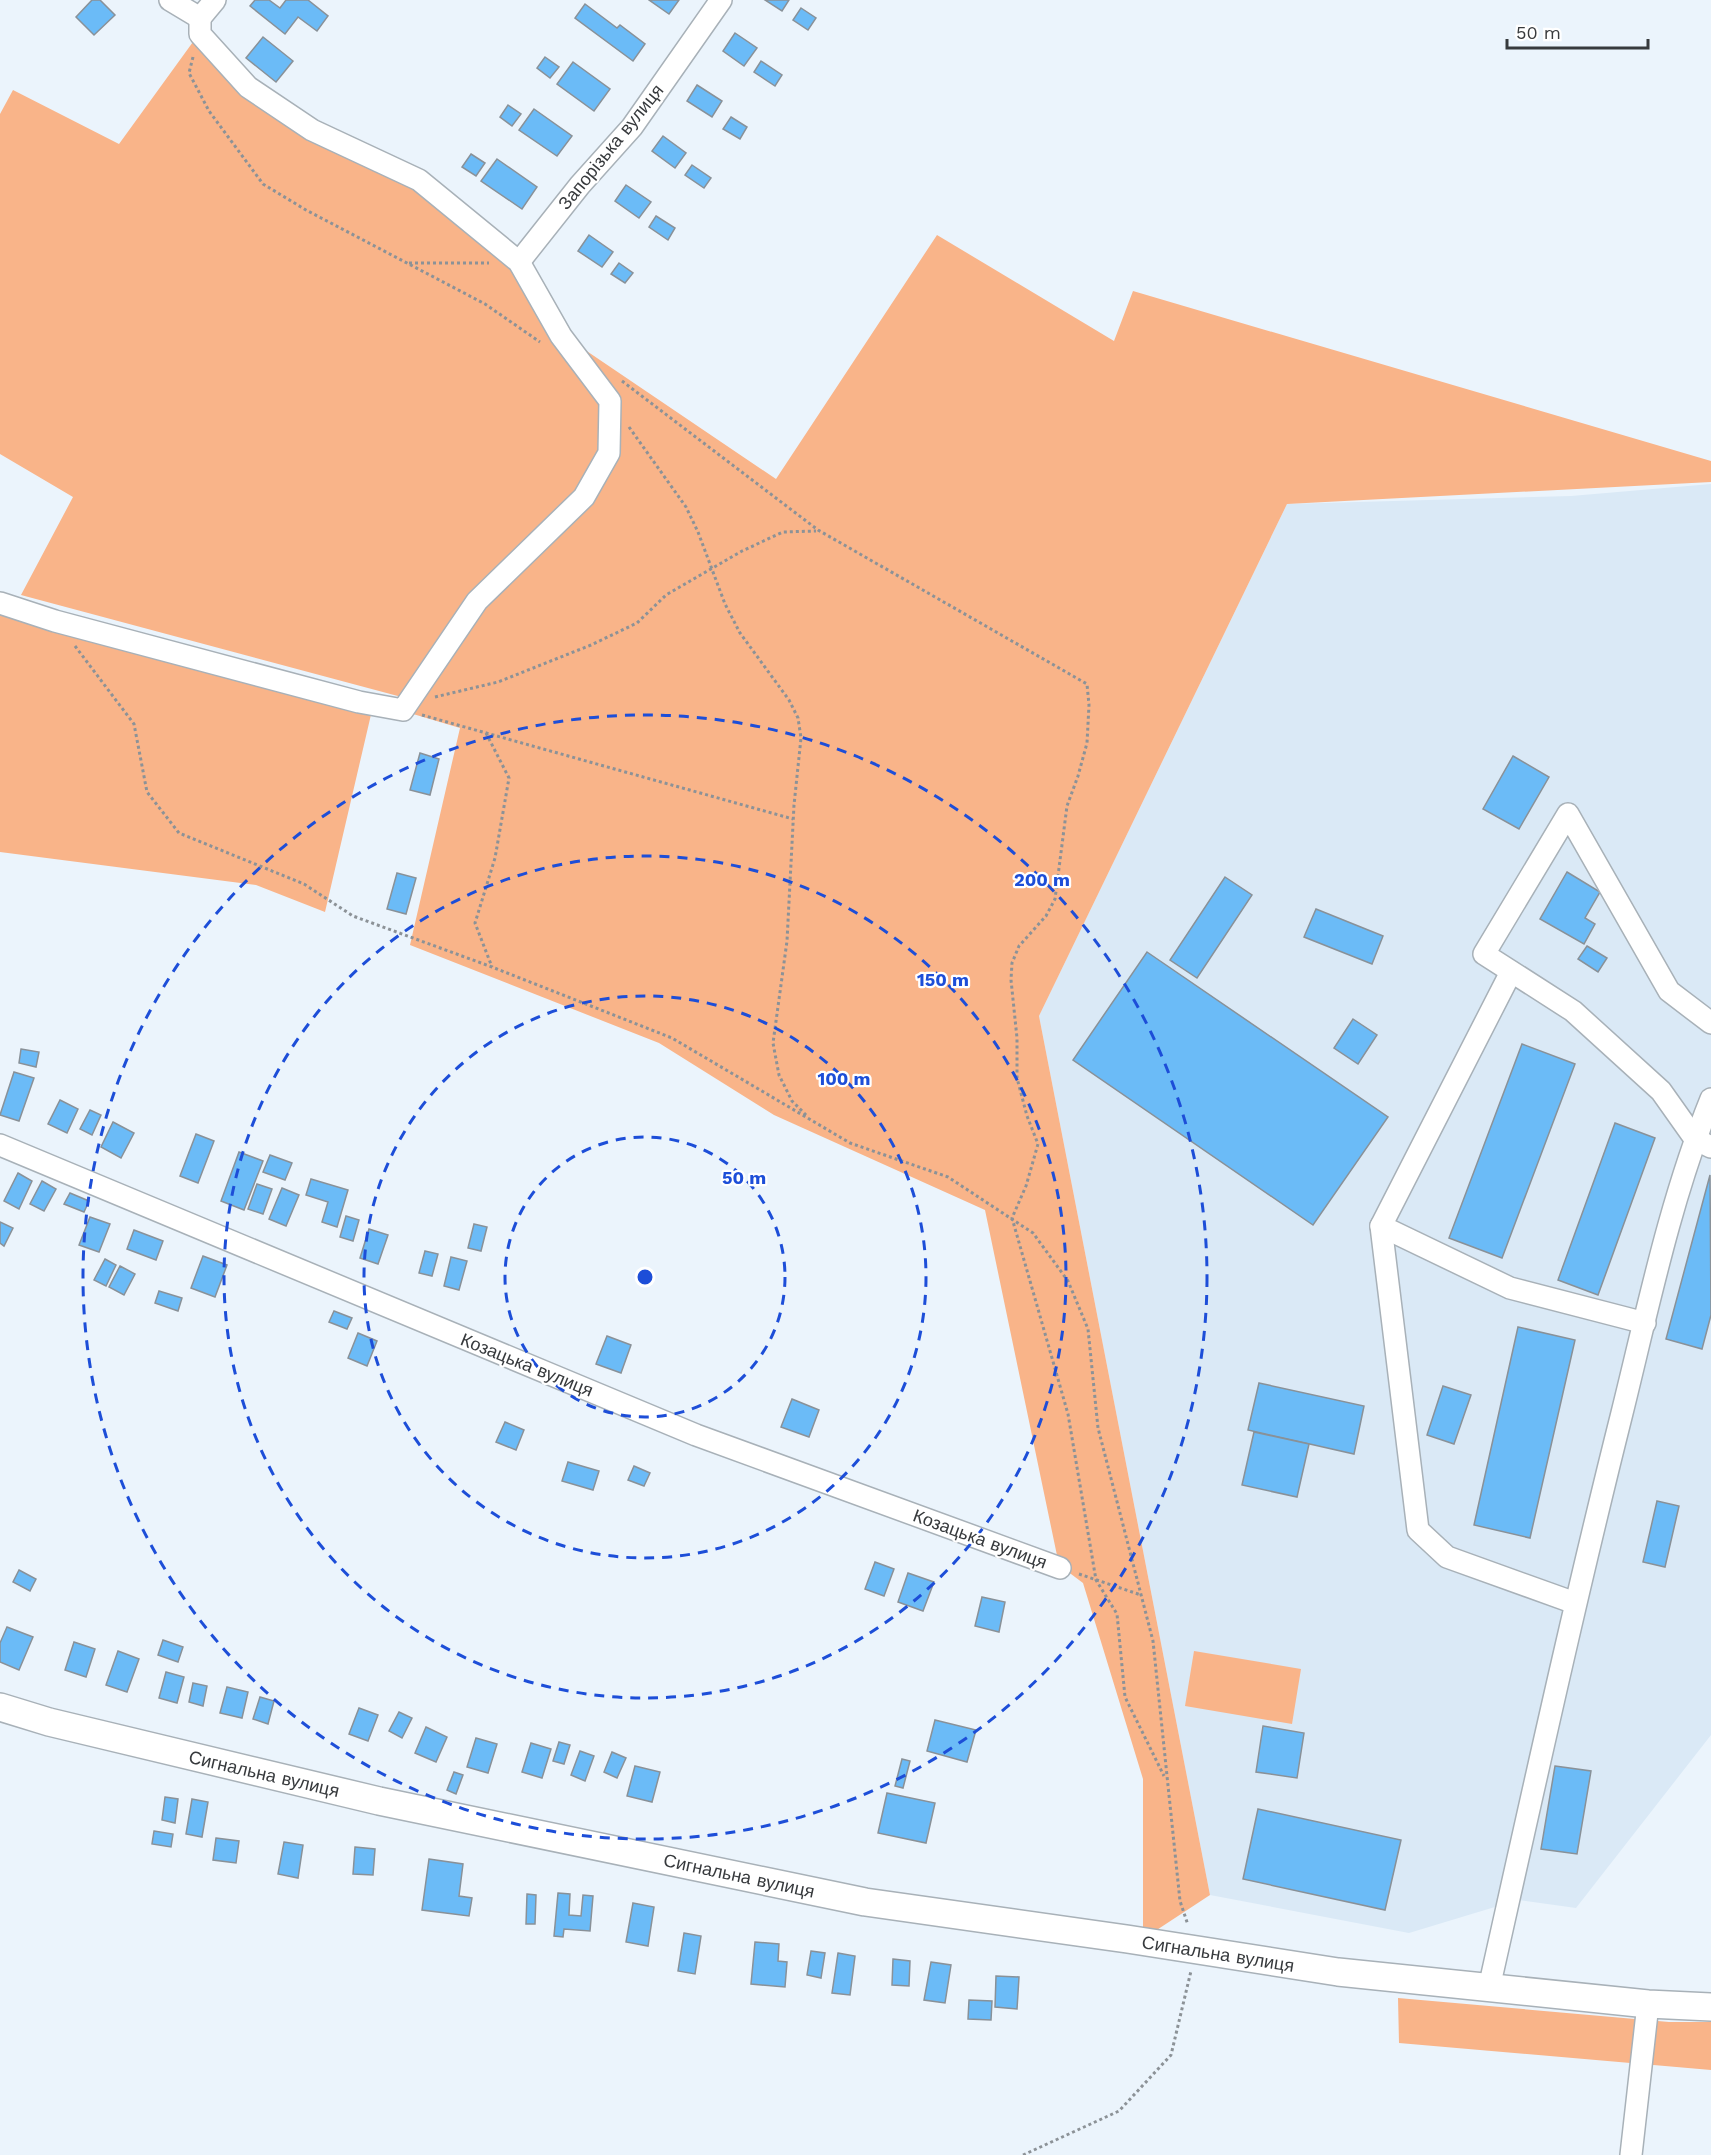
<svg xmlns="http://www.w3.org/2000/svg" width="1711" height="2155" font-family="'Work Sans',sans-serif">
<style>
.built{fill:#dae9f6}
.green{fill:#f9b489}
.building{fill:#6bbbf7;stroke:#899198;stroke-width:1.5}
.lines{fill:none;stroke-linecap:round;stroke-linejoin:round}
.minor-casing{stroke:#a8b1b8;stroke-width:24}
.major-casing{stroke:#a8b1b8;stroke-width:30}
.path{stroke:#8c9297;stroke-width:3;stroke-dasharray:3 3;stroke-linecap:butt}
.minor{stroke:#fff;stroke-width:21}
.major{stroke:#fff;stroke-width:27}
.ring{fill:none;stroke:#1d4ed8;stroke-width:3;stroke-dasharray:10 8}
.labels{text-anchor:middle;stroke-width:4.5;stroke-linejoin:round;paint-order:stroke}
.street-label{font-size:18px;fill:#373a3d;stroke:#fff}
.centre{fill:#1d4ed8;stroke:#fff;stroke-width:3}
.ring-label{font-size:18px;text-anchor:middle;font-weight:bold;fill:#1d4ed8;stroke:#fff;stroke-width:4.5;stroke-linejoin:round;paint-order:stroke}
</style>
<rect width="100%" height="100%" fill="#ebf4fc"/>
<!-- built -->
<path class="built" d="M1711 484V1735L1576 1908 1518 1900 1409 1933 1210 1895 1039 1016 1287 504 1571 496Z"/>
<!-- green -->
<g class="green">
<path d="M198 35 247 88 390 167 518 263 609 401 607 453 583 496 476 600 409 699 21 595 73 497 0 454V114L13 90 119 144Z"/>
<path d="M937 235 1114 341 1133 291 1711 461V482L1287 504 1039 1016 1210 1895 1143 1939V1779L1083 1583 1059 1565 985 1210 774 1115 659 1043 410 945 460 728 403 711 479 602 610 454 612 400 563 335 776 479Z"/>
<path d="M0 604 373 706 325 912 256 885 0 852Z"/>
<path d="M1194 1651 1301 1669 1292 1724 1185 1706Z"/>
<path d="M1398 1998 1669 2022H1711V2070L1399 2043Z"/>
</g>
<!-- building -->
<g class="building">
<path d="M92 0H100L115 15 94 35 76 17Z"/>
<path d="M255 0H269L280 8 286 0H308L328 16 317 31 298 17 285 34 250 6Z"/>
<path d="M649 0H679L669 14Z"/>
<path d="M765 0H789L782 11Z"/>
<path d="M585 4 617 28 620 25 645 44 633 61 575 18Z"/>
<path d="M801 8 816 18 808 30 793 20Z"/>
<path d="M735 33 757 48 744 66 723 51Z"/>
<path d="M263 37 293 61 276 82 246 58Z"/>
<path d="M545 57 559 67 550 78 537 68Z"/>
<path d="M761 61 782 75 775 86 754 72Z"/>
<path d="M573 62 610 89 594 111 557 84Z"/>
<path d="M697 85 722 101 712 117 687 101Z"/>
<path d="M508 105 521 114 512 126 500 117Z"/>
<path d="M534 109 572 136 557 156 519 130Z"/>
<path d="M731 117 747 127 740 139 723 129Z"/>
<path d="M663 136 686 153 675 168 652 151Z"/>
<path d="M471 154 485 163 476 176 462 167Z"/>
<path d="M497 159 537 187 522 209 481 181Z"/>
<path d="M692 165 711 178 704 188 685 175Z"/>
<path d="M626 185 651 202 639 218 615 201Z"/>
<path d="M656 216 675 228 668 240 649 227Z"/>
<path d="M589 235 613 252 602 267 578 251Z"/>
<path d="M619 263 633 273 625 283 611 274Z"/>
<path d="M420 753 439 759 430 795 410 790Z"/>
<path d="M1513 756 1549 777 1519 829 1483 809Z"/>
<path d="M1567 872 1600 892 1585 918 1595 924 1584 944 1540 919Z"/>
<path d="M397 873 416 878 406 914 387 909Z"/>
<path d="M1225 877 1252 895 1197 978 1170 960Z"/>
<path d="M1316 909 1383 936 1372 964 1304 937Z"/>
<path d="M1587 946 1607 958 1598 972 1578 959Z"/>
<path d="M1147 952 1388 1117 1313 1225 1073 1060Z"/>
<path d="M1353 1019 1377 1035 1358 1064 1334 1048Z"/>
<path d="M1522 1044 1575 1064 1502 1258 1449 1238Z"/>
<path d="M21 1049 39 1052 36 1067 19 1063Z"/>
<path d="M14 1072 34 1078 19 1121 0 1115Z"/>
<path d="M60 1100 78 1109 67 1133 48 1124Z"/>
<path d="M90 1110 101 1115 92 1135 80 1129Z"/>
<path d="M113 1122 134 1133 121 1158 101 1147Z"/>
<path d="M1615 1123 1655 1138 1598 1295 1558 1280Z"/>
<path d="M196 1134 214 1141 198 1183 180 1176Z"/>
<path d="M239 1152 263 1161 244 1210 221 1201Z"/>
<path d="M270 1155 292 1163 285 1180 263 1172Z"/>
<path d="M18 1173 32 1181 19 1209 4 1201Z"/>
<path d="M1710 1175 1711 1315 1702 1349 1666 1339Z"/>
<path d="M311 1179 348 1190 337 1227 322 1222 328 1202 306 1195Z"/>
<path d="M42 1181 56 1189 44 1211 30 1204Z"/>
<path d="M257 1184 272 1189 263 1214 248 1209Z"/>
<path d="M282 1188 299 1195 286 1226 269 1219Z"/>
<path d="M70 1193 89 1201 84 1212 64 1204Z"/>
<path d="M346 1216 359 1220 353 1241 340 1237Z"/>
<path d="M90 1217 110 1224 99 1252 79 1245Z"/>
<path d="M0 1222 13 1228 4 1246 0 1243Z"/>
<path d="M474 1224 487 1227 481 1251 468 1248Z"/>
<path d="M369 1229 388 1235 378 1264 360 1258Z"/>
<path d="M134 1230 163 1241 156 1260 127 1249Z"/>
<path d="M425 1251 438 1254 432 1276 419 1273Z"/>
<path d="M203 1256 227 1265 215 1297 191 1288Z"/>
<path d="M451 1257 467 1261 459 1290 444 1286Z"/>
<path d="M105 1259 116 1265 106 1286 94 1280Z"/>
<path d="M120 1266 135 1274 124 1295 109 1287Z"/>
<path d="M159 1291 182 1298 178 1311 155 1303Z"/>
<path d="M334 1311 352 1318 347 1329 329 1322Z"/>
<path d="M1518 1327 1575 1340 1530 1538 1474 1525Z"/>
<path d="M358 1333 377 1341 367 1366 348 1358Z"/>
<path d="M607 1336 631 1345 621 1373 596 1364Z"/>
<path d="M1259 1383 1364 1406 1354 1454 1248 1430Z"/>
<path d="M1443 1386 1471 1395 1454 1444 1427 1435Z"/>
<path d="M792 1399 819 1410 809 1437 781 1427Z"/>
<path d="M505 1422 524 1430 516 1450 496 1442Z"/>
<path d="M1254 1432 1309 1444 1297 1497 1242 1485Z"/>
<path d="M568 1462 599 1471 593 1490 562 1481Z"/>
<path d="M634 1466 650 1473 644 1486 628 1480Z"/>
<path d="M1657 1501 1679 1506 1665 1567 1643 1562Z"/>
<path d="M875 1562 894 1569 884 1596 865 1589Z"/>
<path d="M19 1570 36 1579 30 1591 13 1582Z"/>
<path d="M908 1573 934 1582 923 1611 898 1602Z"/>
<path d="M982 1597 1005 1602 999 1632 975 1626Z"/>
<path d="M7 1627 33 1637 19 1670 0 1662V1643Z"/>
<path d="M163 1640 183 1647 178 1662 158 1655Z"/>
<path d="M74 1642 95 1649 86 1677 65 1670Z"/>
<path d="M118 1651 139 1659 127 1692 106 1685Z"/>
<path d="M166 1672 184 1677 177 1703 159 1698Z"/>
<path d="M193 1683 207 1686 203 1706 189 1702Z"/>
<path d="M227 1687 248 1692 242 1718 220 1713Z"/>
<path d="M260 1697 274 1701 268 1724 253 1719Z"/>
<path d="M359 1708 378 1715 368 1741 349 1734Z"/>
<path d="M399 1712 412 1718 402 1738 389 1731Z"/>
<path d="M935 1720 976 1730 967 1762 927 1751Z"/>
<path d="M1263 1726 1304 1733 1297 1778 1256 1772Z"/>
<path d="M426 1727 447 1737 436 1762 415 1753Z"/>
<path d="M476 1738 497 1744 488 1773 467 1767Z"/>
<path d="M559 1742 570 1745 564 1764 553 1761Z"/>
<path d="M531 1743 551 1749 542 1778 522 1772Z"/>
<path d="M580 1751 594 1756 585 1781 571 1775Z"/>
<path d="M612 1752 626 1758 617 1778 604 1772Z"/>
<path d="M902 1759 910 1761 903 1788 895 1786Z"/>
<path d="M635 1766 660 1772 652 1802 627 1796Z"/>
<path d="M1555 1766 1591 1771 1577 1854 1541 1849Z"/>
<path d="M454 1772 463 1775 456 1794 447 1790Z"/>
<path d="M887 1793 935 1803 926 1843 878 1833Z"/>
<path d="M165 1797 178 1799 175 1823 162 1820Z"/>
<path d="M192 1799 208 1802 202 1837 186 1834Z"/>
<path d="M1258 1809 1401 1840 1385 1910 1243 1879Z"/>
<path d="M154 1831 173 1834 171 1847 152 1844Z"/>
<path d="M216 1838 239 1841 236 1863 213 1860Z"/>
<path d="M284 1842 303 1845 298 1878 278 1874Z"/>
<path d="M355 1847 375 1849 373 1875 353 1874Z"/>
<path d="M429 1859 463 1864 459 1896 472 1898 469 1916 422 1910Z"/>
<path d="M558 1893 570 1894 569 1915 581 1916 583 1895 593 1896 590 1931 564 1929 563 1937 554 1936Z"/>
<path d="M527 1894 536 1895 535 1924H526Z"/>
<path d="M633 1903 654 1907 648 1946 626 1942Z"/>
<path d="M684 1933 701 1936 695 1974 678 1971Z"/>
<path d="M755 1942 779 1944 778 1961 787 1962 785 1987 751 1984Z"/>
<path d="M811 1951 825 1953 821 1978 807 1975Z"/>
<path d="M838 1953 855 1956 850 1995 832 1993Z"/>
<path d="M893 1959 910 1961 909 1986 892 1985Z"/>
<path d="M931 1962 951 1965 945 2003 924 2000Z"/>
<path d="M996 1976 1019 1977 1017 2009 995 2007Z"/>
<path d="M969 2000 992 2001 991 2020 968 2019Z"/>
</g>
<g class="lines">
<defs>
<g id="minor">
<path d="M170 0 200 18"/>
<path d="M200 18 215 0"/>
<path d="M519 262 580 185 632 127 721 0"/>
<path d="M0 603 55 621 359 702 403 710 477 601 584 497 609 453 610 401 561 336 519 262 419 180 312 130 248 87 200 34V18"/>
<path d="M1511 972 1381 1226 1510 1288 1645 1323"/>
<path d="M1711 1023 1669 991 1568 814 1484 954 1573 1011 1661 1091 1695 1139 1711 1147"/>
<path d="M0 1145 696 1435 1060 1568"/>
<path d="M1381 1226 1418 1530 1447 1557 1575 1603"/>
<path d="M1489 1988C1532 1796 1574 1604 1622 1413 1648 1308 1670 1200 1711 1099"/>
<path d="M1631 2155 1648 2004"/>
</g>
<path id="major" d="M0 1707 49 1722 379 1801 865 1902 1127 1939 1338 1972 1648 2004 1711 2007"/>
</defs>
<!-- minor casing -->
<use href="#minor" class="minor-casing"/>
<!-- major casing -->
<use href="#major" class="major-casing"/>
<!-- path -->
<g class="path">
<path d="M193 57 189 73 209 111 263 184 306 210 485 304 540 342"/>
<path d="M409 263H489"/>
<path d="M622 381 818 530 1087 684 1089 705 1087 743 1078 776 1067 806 1055 899 1046 916 1019 946 1012 963 1011 980 1017 1038V1078L1027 1116 1038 1144 1026 1186 1012 1218 1068 1414 1096 1580 1117 1614 1125 1697 1164 1776"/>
<path d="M629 427 686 507 698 532 725 604 740 633 789 700 798 718 801 738 794 805 787 941 773 1043 779 1075 792 1101 806 1115"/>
<path d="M75 646 134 724 147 792 179 833 304 884 353 916 492 967 672 1038 850 1143 948 1177 1033 1233 1068 1281 1088 1329 1098 1428 1153 1641 1180 1901 1188 1925"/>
<path d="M435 697 498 682 591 645 637 623 666 595 742 551 783 532 816 531"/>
<path d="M422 715 793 819"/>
<path d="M486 733 509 778 495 858 475 923 492 967"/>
<path d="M1079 1574 1141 1595"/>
<path d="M1023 2155 1119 2111 1171 2055 1191 1971"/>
</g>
<!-- minor -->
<use href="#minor" class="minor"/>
<!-- major -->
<use href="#major" class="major"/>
</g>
<!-- distance rings -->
<g class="ring">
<circle cx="645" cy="1277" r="140"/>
<circle cx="645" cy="1277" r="281"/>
<circle cx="645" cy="1277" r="421"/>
<circle cx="645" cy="1277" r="562"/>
</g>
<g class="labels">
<!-- street labels -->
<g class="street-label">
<text transform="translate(611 147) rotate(-51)" y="6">Запорізька вулиця</text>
<text transform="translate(527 1365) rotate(22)" y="6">Козацька вулиця</text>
<text transform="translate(980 1539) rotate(20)" y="6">Козацька вулиця</text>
<text transform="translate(264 1774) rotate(13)" y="6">Сигнальна вулиця</text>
<text transform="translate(739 1876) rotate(12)" y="6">Сигнальна вулиця</text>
<text transform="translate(1218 1954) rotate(9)" y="6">Сигнальна вулиця</text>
</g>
</g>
<circle cx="645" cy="1277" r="9" class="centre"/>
<g class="ring-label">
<text x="1042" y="886">200 m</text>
<text x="943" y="986">150 m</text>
<text x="844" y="1085">100 m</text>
<text x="744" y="1184">50 m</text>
</g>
<!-- scale -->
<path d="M1507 39v9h141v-9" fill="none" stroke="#373a3d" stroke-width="3"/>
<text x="1516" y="39" font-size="18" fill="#373a3d" stroke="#ffffff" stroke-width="4.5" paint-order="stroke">50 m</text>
</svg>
